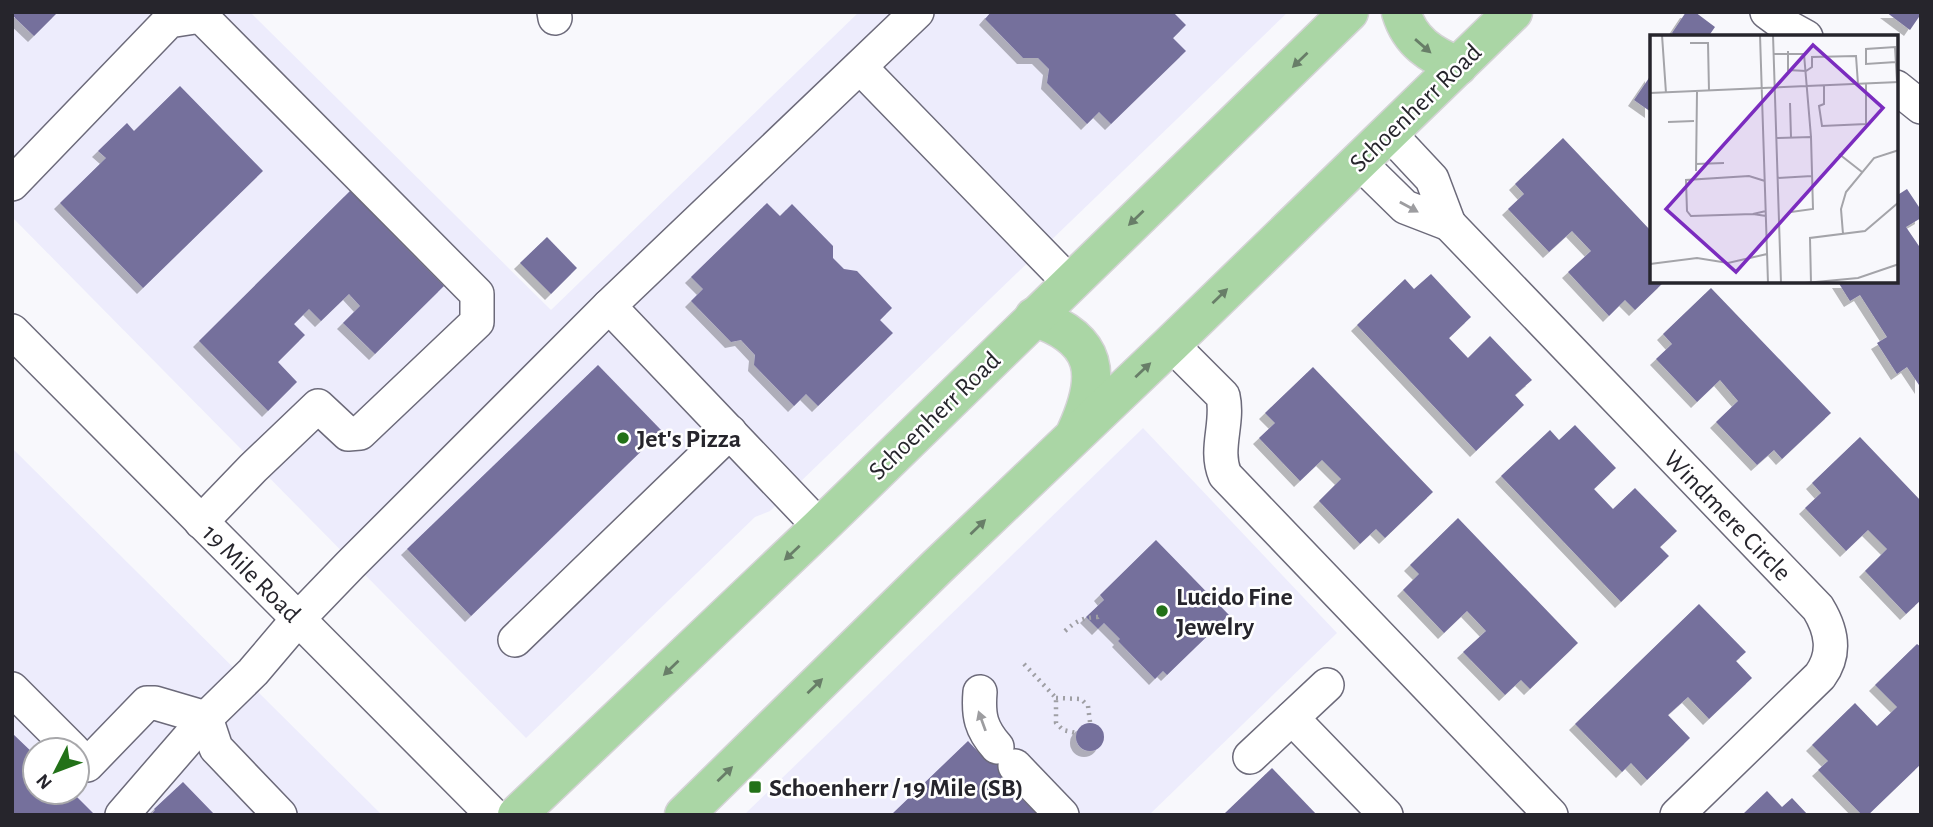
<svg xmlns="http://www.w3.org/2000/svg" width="1933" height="827" font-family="'Alegreya Sans',sans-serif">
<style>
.built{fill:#edecfc;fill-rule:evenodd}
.building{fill:#756f9c;filter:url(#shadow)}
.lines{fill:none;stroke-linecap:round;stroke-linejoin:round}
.minor-casing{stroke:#6c6a7a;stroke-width:36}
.major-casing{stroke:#d4d3d5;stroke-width:41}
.path{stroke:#9f9fa4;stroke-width:4.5;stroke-dasharray:2 5;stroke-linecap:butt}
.minor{stroke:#fff;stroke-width:33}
.major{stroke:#aad6a5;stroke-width:38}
.oneway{fill:#687e68}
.oneway2{fill:#9d9da0}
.poi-dot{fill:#227118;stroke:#fff;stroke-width:2.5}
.labels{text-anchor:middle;stroke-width:5;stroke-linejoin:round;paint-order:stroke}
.street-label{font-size:26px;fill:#26252c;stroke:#fff}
.poi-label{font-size:26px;font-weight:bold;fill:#26252c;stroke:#fff;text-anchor:start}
.inset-road{fill:none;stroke:#a4a4a9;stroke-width:2}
.view{fill:#7b2cbf;fill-opacity:0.15;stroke:#7b2cbf;stroke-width:3.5}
.inset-edge{fill:none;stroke:#26252c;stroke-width:3.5}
</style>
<defs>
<filter id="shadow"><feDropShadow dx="-6" dy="6" stdDeviation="0" flood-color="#0004"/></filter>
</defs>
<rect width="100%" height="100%" fill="#f8f8fc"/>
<!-- built -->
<g class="built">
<path d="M12 12H250L551 310 859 12H1288L770 511 755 517 526 738 12 217Z"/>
<path d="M1143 428 1337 633 1149 815H744Z"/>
<path d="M12 448 382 815H12ZM35 750H77V792H35Z"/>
</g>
<!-- building -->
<g class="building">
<path d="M12 12H58L34 36 12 15Z"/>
<path d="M991 12H1173L1186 25 1173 38 1186 51 1111 124 1099 112 1087 124 1047 83 1049 69 1038 58H1023L985 19Z"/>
<path d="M1686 12H1695L1715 27 1708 37H1672L1674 35 1672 33Z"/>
<path d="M1886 12H1921V14L1910 30Z"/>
<path d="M1651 75V112L1634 100Z"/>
<path d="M180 86 263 171 143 288 60 203 106 158 98 151 127 123 134 131Z"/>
<path d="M1563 138 1651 231V282H1664L1635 310 1625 300 1609 316 1568 272 1591 251 1572 231 1549 252 1508 209 1524 194 1515 184Z"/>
<path d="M1907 189 1921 210V218L1906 227 1921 249V388L1907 367 1897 374 1877 343 1887 337 1860 295 1850 301 1838 282H1896V196Z"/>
<path d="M350 191 444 286 375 354 343 323 360 306 349 294 321 321 309 309 294 324 305 335 278 362 297 382 268 411 199 341Z"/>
<path d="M767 203 780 216 792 204 833 246V258L844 269 857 271 892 308 880 320 893 333 818 406 806 394 794 406 754 365 755 355 741 340 731 342 691 301 703 289 691 277Z"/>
<path d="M547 237 577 268 551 294 520 263Z"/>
<path d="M1431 274 1471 317 1449 338 1468 358 1490 336 1532 380 1515 395 1524 405 1476 451 1357 325 1405 279 1414 289Z"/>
<path d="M1711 288 1831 413 1782 459 1774 450 1757 465 1716 422 1738 401 1720 380 1697 402 1656 359 1672 344 1663 334Z"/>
<path d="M598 365 662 431 471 616 407 549Z"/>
<path d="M1313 367 1433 492 1385 538 1376 529 1360 544 1319 501 1341 479 1322 460 1300 481 1259 438 1275 423 1265 413Z"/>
<path d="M1575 425 1616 468 1594 489 1613 509 1635 488 1677 531 1660 547 1669 556 1621 602 1501 476 1550 430 1559 440Z"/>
<path d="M1860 437 1921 501V600L1906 614 1865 571 1887 549 1868 530 1846 551 1805 508 1821 493 1812 483Z"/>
<path d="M1458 518 1578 643 1530 689 1521 680 1505 695 1463 652 1486 631 1467 611 1444 633 1403 590 1419 574 1410 565Z"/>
<path d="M1156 540 1229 615 1167 675 1163 671 1155 679 1118 641 1120 639 1104 623 1098 629 1086 617 1104 600 1100 595Z"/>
<path d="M1699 604 1746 652 1736 661 1752 678 1709 719 1688 697 1668 715 1690 738 1647 780 1631 763 1622 772 1575 724Z"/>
<path d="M1917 644 1921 647V764L1868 815H1862L1818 770 1828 761 1812 745 1855 703 1877 726 1897 707 1875 685Z"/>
<circle cx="1090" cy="737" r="14"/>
<path d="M12 733 35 755V792H72L95 815H12Z"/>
<path d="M968 741 985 759 1004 741 1022 759 1002 778 1038 815H891Z"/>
<path d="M1272 768 1317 815H1223Z"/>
<path d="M183 782 215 815H151L155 810 154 809Z"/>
<path d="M1767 791 1782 807 1792 798 1808 815H1742Z"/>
</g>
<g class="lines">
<defs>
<g id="minor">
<path d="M554 12 555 18"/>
<path d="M1767 12 1786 26 1806 37"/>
<path d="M860 67 1070 283"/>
<path d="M1896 87 1921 107"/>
<path d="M1358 161 1405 207 1449 224 1432 179 1388 132"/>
<path d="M12 184 169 21 201 16 477 294V322L360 433 348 434 318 406 253 468 201 522"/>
<path d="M1449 224 1818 608C1832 631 1836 654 1820 676L1677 815"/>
<path d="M12 331 493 815"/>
<path d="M1171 344 1223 396C1229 423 1214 449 1225 475L1551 815"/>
<path d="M820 527 609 306 917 12"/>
<path d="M515 640 730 432"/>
<path d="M12 689 73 750"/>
<path d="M980 692C978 716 981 729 997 747"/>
<path d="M1292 718 1386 815"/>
<path d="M77 754 87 765 147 703H155L206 718 216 748 280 815"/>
<path d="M1250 757 1327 685"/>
<path d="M1015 766 1062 815"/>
<path d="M122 815 206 718 253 672 298 619 350 565 609 306"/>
</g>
<g id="major">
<path d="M1401 12C1410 42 1431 55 1458 66"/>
<path d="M1034 317C1099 339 1102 375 1076 432"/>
<path d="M517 815 820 527 1349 12"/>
<path d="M684 815 937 567 1171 344 1513 12"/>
</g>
</defs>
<!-- minor casing -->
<use href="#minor" class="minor-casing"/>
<!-- major casing -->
<use href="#major" class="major-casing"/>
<!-- path -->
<g class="path">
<path d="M1065 631C1076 621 1084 617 1098 617L1101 614"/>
<path d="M1024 664 1056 698V723L1063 730 1076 733"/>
<path d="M1056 698 1081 699 1088 706 1090 722"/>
</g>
<!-- minor -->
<use href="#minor" class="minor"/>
<!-- major -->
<use href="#major" class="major"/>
</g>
<!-- one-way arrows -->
<defs><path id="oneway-solid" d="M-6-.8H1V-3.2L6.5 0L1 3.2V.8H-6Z" transform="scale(1.75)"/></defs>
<g class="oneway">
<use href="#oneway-solid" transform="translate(1423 46) rotate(41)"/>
<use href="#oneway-solid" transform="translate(1300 60) rotate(136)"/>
<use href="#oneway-solid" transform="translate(1136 218) rotate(136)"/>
<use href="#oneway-solid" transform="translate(1220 296) rotate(-44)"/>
<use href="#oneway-solid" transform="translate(1143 370) rotate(-43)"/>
<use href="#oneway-solid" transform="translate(978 527) rotate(-44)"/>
<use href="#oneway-solid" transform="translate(792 553) rotate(137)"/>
<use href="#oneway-solid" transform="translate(671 668) rotate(136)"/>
<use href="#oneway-solid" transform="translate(815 686) rotate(-44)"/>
<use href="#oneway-solid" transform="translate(725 774) rotate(-44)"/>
</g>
<g class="oneway2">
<use href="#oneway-solid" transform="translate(1409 207) rotate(29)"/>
<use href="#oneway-solid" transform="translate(982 721) rotate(-110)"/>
</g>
<!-- markers -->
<g class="poi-dot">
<circle cx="623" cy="438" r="7"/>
<circle cx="1162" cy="611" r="7"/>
<rect x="748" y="780" width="14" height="14" rx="3.5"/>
</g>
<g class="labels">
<!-- street labels -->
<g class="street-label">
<text transform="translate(1415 107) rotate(-44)" y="9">Schoenherr Road</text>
<text transform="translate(934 415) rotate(-44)" y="9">Schoenherr Road</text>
<text transform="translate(1728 515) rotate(46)" y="9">Windmere Circle</text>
<text transform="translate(252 573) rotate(45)" y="9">19 Mile Road</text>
</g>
<!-- poi labels -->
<g class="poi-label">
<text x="637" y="447">Jet's Pizza</text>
<text x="1176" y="605">Lucido Fine<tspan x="1176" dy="30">Jewelry</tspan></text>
<text x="769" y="796">Schoenherr / 19 Mile (SB)</text>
</g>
</g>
<!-- overview -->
<g transform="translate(1650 35)">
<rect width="248" height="248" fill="#f8f8fc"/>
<path class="inset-road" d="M12 0 16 58M110 0 118 248M123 0 131 248M40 8H58L59 56M138 16V35L156 36 162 32V22L206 21 208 49M124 19H154L161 102M246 27 216 29V14L245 12 247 47M174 51V69L169 71 172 91 216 89V49M0 58 249 47M140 68 141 102M18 87 44 86M126 103 161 102 163 174 141 177M189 119 212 137M46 129 74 128M46 136 47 57M127 143 162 141M116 176 103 179 116 181M103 179 41 181 37 176 36 145 99 141 115 146M193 199 191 174 196 157 224 123 249 115M0 229 47 223 78 228 117 219M155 248 208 243 249 229M161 248 160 203 215 196 249 167"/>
<path class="view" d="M163 10 233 73 86 237 16 174Z"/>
<rect width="248" height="248" class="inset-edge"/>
</g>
<!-- border -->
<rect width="1933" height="827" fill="none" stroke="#26252c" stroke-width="28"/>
<!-- north arrow -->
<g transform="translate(56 771) rotate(228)"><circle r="33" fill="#ffffff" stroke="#a8a8ab" stroke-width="2"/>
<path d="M0-5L12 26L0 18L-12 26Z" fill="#227118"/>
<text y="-10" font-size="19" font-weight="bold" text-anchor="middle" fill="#26252c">N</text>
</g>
</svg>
